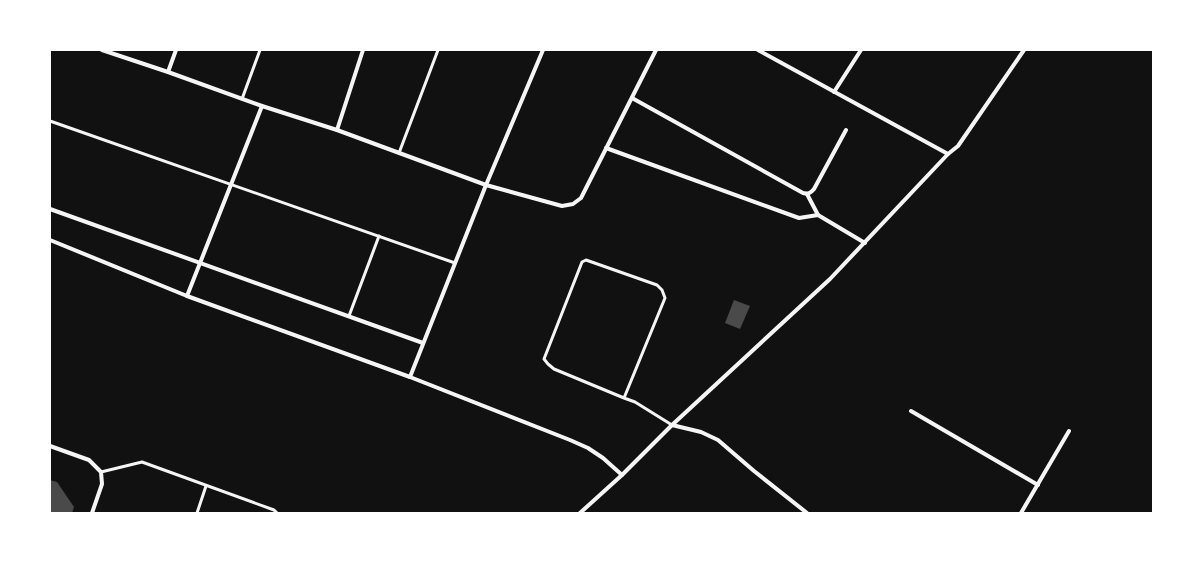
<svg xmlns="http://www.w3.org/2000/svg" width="1203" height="563" font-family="'Roboto Serif',serif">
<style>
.building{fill:#4a4a4a}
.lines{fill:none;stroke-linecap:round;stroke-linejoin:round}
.service{stroke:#f5f5f5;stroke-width:3}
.minor{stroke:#f5f5f5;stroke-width:4}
</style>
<rect width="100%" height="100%" fill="#111"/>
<!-- building -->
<g class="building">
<path d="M734 300 750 306 740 329 725 323Z"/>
<path d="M50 480 57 482 74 507 72 513H50Z"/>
</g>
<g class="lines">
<!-- service -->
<g class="service">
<path d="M242 99 260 50"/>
<path d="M50 121 455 263"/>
<path d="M399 153 438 50"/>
<path d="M349 316 379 236"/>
<path d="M624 398 665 298 662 290 657 285 586 260 582 262 544 359 548 364 554 369 624 398 635 402 672 425"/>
<path d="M101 472 142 462 274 510 277 513"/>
<path d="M197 513 206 486"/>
</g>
<!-- minor -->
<g class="minor">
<path d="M102 50 168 72 262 106 337 130 486 185 562 206 573 204 581 198 656 50"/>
<path d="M758 50 948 154 958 146 1024 50"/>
<path d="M168 72 176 50"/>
<path d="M834 92 861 50"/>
<path d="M632 98 803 193C808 194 810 194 814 189L846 130"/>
<path d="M337 130 363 50"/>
<path d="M606 148 799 218 818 215 865 243"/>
<path d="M807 194 818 215"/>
<path d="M50 209 423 343"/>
<path d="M50 240 187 296 410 377 570 440 588 448 603 458 622 475"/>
<path d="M187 296 262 106"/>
<path d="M410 377 486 185 543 50"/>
<path d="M911 411 1038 485"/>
<path d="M672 425 701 432 718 440 754 471 807 513"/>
<path d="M50 446 89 460 101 472 102 484 92 513"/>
<path d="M580 513 622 475 672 425 830 279 948 154"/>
<path d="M1021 513 1069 431"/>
</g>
</g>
<!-- border -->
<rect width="1203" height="563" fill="none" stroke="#ffffff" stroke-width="102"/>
</svg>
